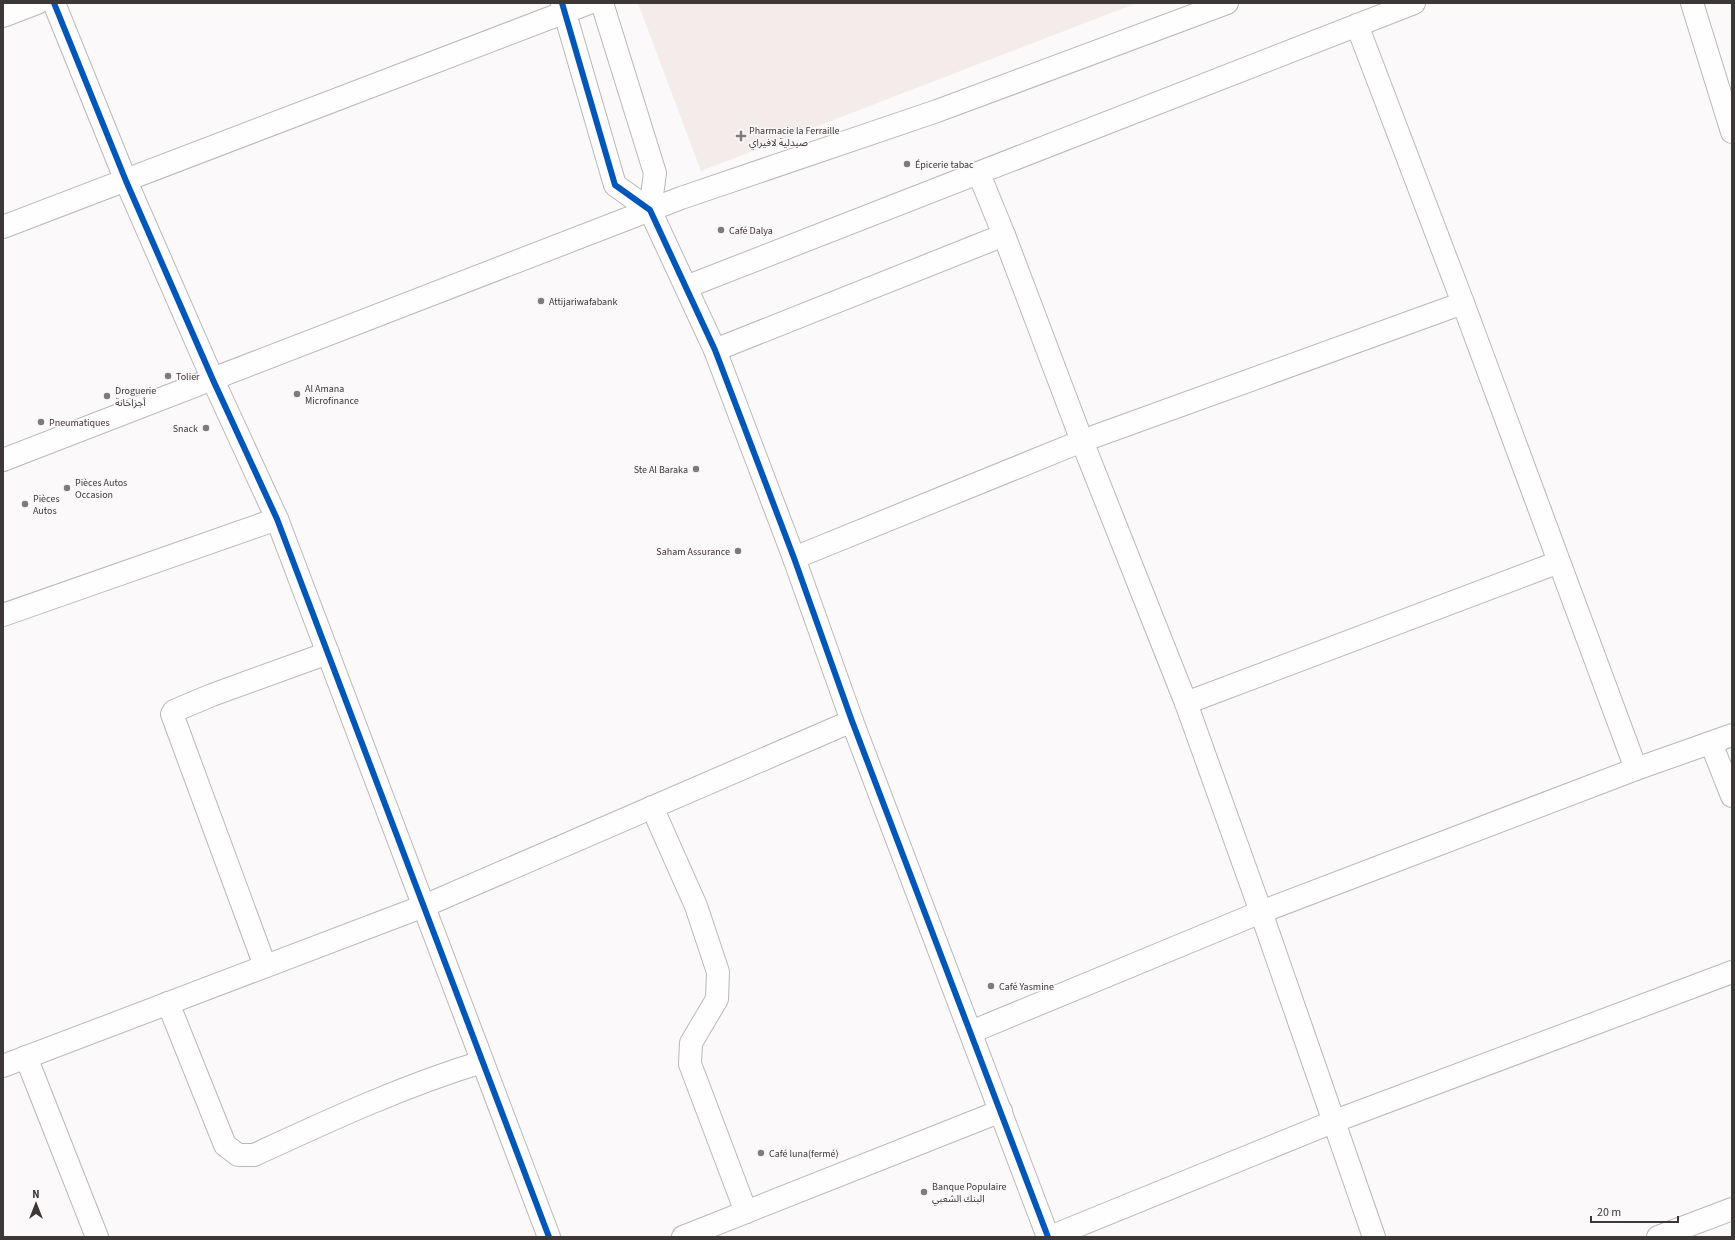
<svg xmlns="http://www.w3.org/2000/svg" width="1735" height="1240" font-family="'Source Sans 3','Noto Sans Arabic',sans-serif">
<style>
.built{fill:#f4ebeb}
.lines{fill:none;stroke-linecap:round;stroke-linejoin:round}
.minor-casing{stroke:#bbb7b7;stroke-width:24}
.minor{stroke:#fefefe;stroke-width:22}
.cycleway-casing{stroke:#fcf8f9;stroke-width:8}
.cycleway{stroke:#0057b8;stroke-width:6}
.poi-dot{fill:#807b7b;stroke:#fcf8f9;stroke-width:1.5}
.labels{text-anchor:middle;stroke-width:3;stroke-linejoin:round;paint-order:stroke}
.poi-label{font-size:10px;fill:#3e3737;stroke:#fcf8f9;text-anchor:start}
</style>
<rect width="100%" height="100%" fill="#fbf9fa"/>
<!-- built -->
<path class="built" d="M638 3H1137L701 171Z"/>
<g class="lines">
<defs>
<g id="minor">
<path d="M54 3 126 181 213 380 277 519 549 1237"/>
<path d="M562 3 615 185 650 210 715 350 794 558 852 721 1048 1237"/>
<path d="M602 3 655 173 650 210"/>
<path d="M1692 3 1732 132"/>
<path d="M3 16 37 3"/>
<path d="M1357 25 1463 303 1636 769"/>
<path d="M979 174 1004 235 1082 441 1186 703 1261 912 1374 1237"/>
<path d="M3 227 589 3"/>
<path d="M686 287 1414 3"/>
<path d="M715 350 1004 235"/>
<path d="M3 460 681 198 937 111 1227 3"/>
<path d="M794 558 1082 441 1463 303"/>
<path d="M3 615 277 519"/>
<path d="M1186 703 1559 562"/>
<path d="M1711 743 1732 796"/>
<path d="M652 807 696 906 718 972 717 999 691 1043 690 1064 746 1212"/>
<path d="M265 966 172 714 174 711 212 695 328 653"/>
<path d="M168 1003 225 1145 238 1155H254C330 1120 403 1086 482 1062"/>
<path d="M971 1032 1261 912 1636 769 1732 735"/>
<path d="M26 1057 97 1237"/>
<path d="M3 1066 424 906 852 721"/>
<path d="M683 1237 1001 1111"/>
<path d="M1050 1237 1335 1121 1732 972"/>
<path d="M1658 1237 1732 1209"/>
</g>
</defs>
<!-- minor casing -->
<use href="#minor" class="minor-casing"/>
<!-- minor -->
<use href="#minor" class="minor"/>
<defs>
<g id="cycleway">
<path d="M54 3 126 181 213 380 277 519 549 1237"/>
<path d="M562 3 615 185 650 210 715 350 794 558 852 721 1048 1237"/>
</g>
</defs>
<!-- cycleway casing -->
<use href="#cycleway" class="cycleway-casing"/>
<!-- cycleway -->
<use href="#cycleway" class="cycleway"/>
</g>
<!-- markers -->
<g class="poi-dot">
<path d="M739 130h4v4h4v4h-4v4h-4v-4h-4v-4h4z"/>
<circle cx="907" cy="164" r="4"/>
<circle cx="721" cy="230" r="4"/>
<circle cx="541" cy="301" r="4"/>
<circle cx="168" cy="376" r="4"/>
<circle cx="297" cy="394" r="4"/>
<circle cx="107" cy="396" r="4"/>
<circle cx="41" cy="422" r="4"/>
<circle cx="206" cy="428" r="4"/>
<circle cx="696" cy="469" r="4"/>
<circle cx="67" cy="488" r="4"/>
<circle cx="25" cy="504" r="4"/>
<circle cx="738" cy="551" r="4"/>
<circle cx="991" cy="986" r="4"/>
<circle cx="761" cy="1153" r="4"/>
<circle cx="924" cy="1192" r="4"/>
</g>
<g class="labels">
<!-- poi labels -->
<g class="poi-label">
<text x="749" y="134">Pharmacie la Ferraille<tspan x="749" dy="12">صيدلية لافيراي</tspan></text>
<text x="915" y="168">Épicerie tabac</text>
<text x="729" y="234">Café Dalya</text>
<text x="549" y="305">Attijariwafabank</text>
<text x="176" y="380">Tolier</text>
<text x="305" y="392">Al Amana<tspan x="305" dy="12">Microfinance</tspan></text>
<text x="115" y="394">Droguerie<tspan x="115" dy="12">أجزاخانة</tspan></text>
<text x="49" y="426">Pneumatiques</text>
<text x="198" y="432" text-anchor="end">Snack</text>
<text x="688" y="473" text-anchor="end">Ste Al Baraka</text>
<text x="75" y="486">Pièces Autos<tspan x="75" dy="12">Occasion</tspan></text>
<text x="33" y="502">Pièces<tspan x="33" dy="12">Autos</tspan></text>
<text x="730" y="555" text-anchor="end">Saham Assurance</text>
<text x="999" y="990">Café Yasmine</text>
<text x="769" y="1157">Café luna(fermé)</text>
<text x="932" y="1190">Banque Populaire<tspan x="932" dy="12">البنك الشعبي</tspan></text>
</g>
</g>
<!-- border -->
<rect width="1735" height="1240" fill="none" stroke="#3e3737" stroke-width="8"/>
<!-- north arrow -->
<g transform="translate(36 1204)" stroke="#fcf8f9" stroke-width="3" paint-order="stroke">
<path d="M0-3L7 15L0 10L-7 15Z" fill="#3e3737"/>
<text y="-6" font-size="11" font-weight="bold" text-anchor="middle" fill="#3e3737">N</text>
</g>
<!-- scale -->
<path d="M1591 1216v6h87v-6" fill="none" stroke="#3e3737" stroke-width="2"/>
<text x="1597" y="1216" font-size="12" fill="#3e3737" stroke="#fcf8f9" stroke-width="3" paint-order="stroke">20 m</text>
</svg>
